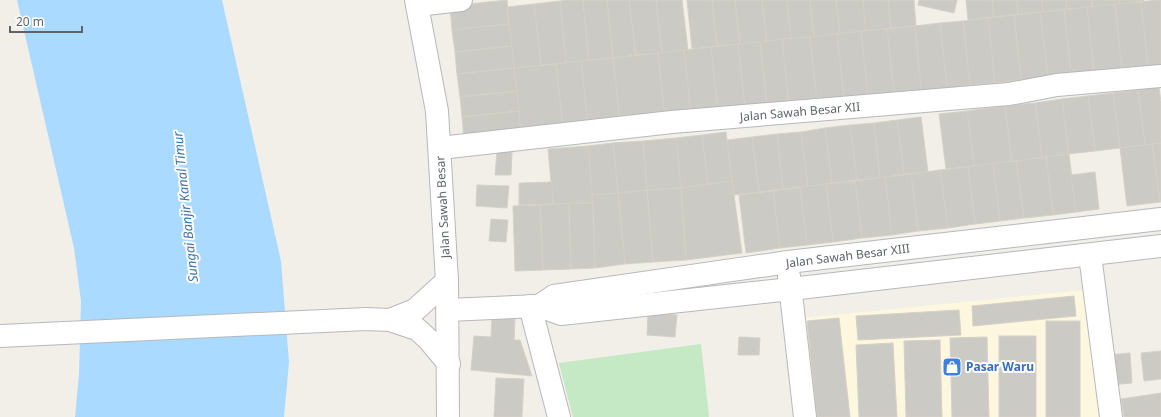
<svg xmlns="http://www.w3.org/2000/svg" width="1161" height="417" font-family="'Noto Sans',sans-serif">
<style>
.commercial{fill:#fef7e0}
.green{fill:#c5e8c5}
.water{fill:#aadaff}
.building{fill:#cccac5;stroke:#d6d1c6}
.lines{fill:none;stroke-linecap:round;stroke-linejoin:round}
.minor-casing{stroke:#b5b8bc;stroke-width:24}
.minor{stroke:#fff;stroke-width:22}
.labels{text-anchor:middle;stroke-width:4;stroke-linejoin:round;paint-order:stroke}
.street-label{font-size:12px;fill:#5f6368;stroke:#fff}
.shop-label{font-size:12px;font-weight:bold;fill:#366cbe;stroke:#fff;text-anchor:start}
.water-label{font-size:13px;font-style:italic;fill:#4174aa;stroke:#fff}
</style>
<rect width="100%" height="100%" fill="#f1efe8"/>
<!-- commercial -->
<path class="commercial" d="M1085 290 1100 417H816L803 318Z"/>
<!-- green -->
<path class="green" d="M701 344 709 417H573L559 363Z"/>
<!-- water -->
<path class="water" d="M17 0H222L281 261 289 362 284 417H75L79 374 81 301 74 248Z"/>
<!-- building -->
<g class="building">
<path d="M507 0 509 24 452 30 450 6Z"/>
<path d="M570 0H583L589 60 566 63 560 1Z"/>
<path d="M583 0H607L613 58 589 60Z"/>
<path d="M607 0H629L636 55 613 58Z"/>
<path d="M629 0H656L662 53 636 55Z"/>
<path d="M656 0H682L688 50 662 53Z"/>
<path d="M687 0H712L717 46 692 49Z"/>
<path d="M712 0H735L740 44 717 46Z"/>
<path d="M735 0H762L767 42 740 44Z"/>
<path d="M762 0H787L791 39 767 42Z"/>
<path d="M787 0H810L814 37 791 39Z"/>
<path d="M810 0H836L840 34 814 37Z"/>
<path d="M836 0H863L866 31 840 34Z"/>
<path d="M863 0H888L891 28 866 31Z"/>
<path d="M888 0H914L916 26 891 28Z"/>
<path d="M919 0H957L954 13 918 5Z"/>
<path d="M966 0H992L994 17 968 20Z"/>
<path d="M992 0H1017L1018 14 994 17Z"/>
<path d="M1017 0H1042L1043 12 1018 14Z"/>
<path d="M1042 0H1066L1067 9 1043 12Z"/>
<path d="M1066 0H1092V7L1067 9Z"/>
<path d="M1092 0H1119L1120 4 1092 7Z"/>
<path d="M1119 0H1144V1L1120 4Z"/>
<path d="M1155 0H1161V65L1148 67 1141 2Z"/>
<path d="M560 1 566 63 541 65 534 4Z"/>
<path d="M1141 2 1148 67 1122 69 1115 4Z"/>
<path d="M534 4 541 65 514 68 507 7Z"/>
<path d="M1115 4 1122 69 1094 72 1087 7Z"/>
<path d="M1087 7 1094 72 1071 74 1064 10Z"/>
<path d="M1064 10 1071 74 1048 77 1040 12Z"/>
<path d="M1040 12 1048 77 1021 80 1014 15Z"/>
<path d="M1014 15 1021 80 995 83 988 18Z"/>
<path d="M988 18 995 83 970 85 963 21Z"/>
<path d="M963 21 970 85 947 88 940 23Z"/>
<path d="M940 23 947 88 921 90 915 26Z"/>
<path d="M509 24 512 46 455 52 452 30Z"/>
<path d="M915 26 921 90 894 94 887 29Z"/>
<path d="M887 29 894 94 868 96 861 31Z"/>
<path d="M861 31 868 96 844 99 837 34Z"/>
<path d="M837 34 844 99 817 102 810 37Z"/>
<path d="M810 37 817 102 789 105 782 39Z"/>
<path d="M782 39 789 105 767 107 760 42Z"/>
<path d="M760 42 767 107 745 109 738 44Z"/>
<path d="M738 44 745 109 718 112 711 47Z"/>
<path d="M512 46 514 68 457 74 455 52Z"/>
<path d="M711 47 718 112 691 115 684 50Z"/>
<path d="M684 50 691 115 665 118 658 53Z"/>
<path d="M658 53 665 118 620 123 613 58Z"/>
<path d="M613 58 620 123 588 126 581 61Z"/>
<path d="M581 61 588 126 563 129 556 64Z"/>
<path d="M556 64 563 129 521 133 514 68Z"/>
<path d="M514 68 517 91 460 97 457 74Z"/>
<path d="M1159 87 1161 102V143L1145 145 1138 90Z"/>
<path d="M1138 90 1145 145 1120 148 1113 93Z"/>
<path d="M517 91 519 111 462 117 460 97Z"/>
<path d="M1113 93 1120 148 1095 151 1088 96Z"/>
<path d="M1088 96 1095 151 1069 154 1062 99Z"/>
<path d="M1062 99 1069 154 1042 158 1035 103Z"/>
<path d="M1035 103 1042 158 1012 162 1005 106Z"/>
<path d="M1005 106 1012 162 974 166 967 111Z"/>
<path d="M519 111 521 133 464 139 462 117Z"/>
<path d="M967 111 974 166 946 169 939 114Z"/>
<path d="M921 117 928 172 904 174 897 120Z"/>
<path d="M897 120 904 174 880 178 874 123Z"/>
<path d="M874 123 880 178 857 180 850 125Z"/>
<path d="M850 125 857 180 832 183 825 128Z"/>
<path d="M825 128 832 183 808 187 801 132Z"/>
<path d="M726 132 732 181 708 184 702 135Z"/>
<path d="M801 132 808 187 783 189 777 134Z"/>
<path d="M777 134 783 189 759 192 752 137Z"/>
<path d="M702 135 708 184 681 188 676 138Z"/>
<path d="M752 137 759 192 734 195 727 140Z"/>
<path d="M676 138 681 188 647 190 643 141Z"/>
<path d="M643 141 647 190 618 193 613 143Z"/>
<path d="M613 143 618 193 592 195 588 146Z"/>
<path d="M1161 143V202H1160L1152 144Z"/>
<path d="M1152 144 1160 202 1127 206 1120 148Z"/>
<path d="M588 146 593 203 553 204 548 149Z"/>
<path d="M497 151 512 152 511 175H495Z"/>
<path d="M1069 154 1076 212 1053 215 1046 157Z"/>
<path d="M1046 157 1053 215 1024 218 1016 161Z"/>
<path d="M1016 161 1024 218 1000 221 993 163Z"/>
<path d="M993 163 1000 221 975 224 968 167Z"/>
<path d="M968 167 975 224 948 228 940 170Z"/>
<path d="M940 170 948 228 918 231 911 174Z"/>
<path d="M1095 172 1099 209 1076 212 1071 175Z"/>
<path d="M911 174 918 231 892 235 885 177Z"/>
<path d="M885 177 892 235 862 238 855 181Z"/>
<path d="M732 181 742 253 686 260 681 188Z"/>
<path d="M855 181 862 238 833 242 826 184Z"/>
<path d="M552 182 553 204 519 205V183Z"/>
<path d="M826 184 833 242 807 245 800 187Z"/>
<path d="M477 185 509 186 507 208 476 206Z"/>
<path d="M800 187 807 245 780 248 773 191Z"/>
<path d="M681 188 686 260 653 262 647 190Z"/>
<path d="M647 190 653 262 625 264 618 193Z"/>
<path d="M773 191 780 248 746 253 739 195Z"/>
<path d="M618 193 625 264 595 268 592 195Z"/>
<path d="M569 203 571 269 543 270 540 205Z"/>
<path d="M569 203H593L595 268 571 269Z"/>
<path d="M540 205 543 270 515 271 513 206Z"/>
<path d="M491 219 508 220 506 242 489 241Z"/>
<path d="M1074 296 1076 316 973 326 972 306Z"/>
<path d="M959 310 961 335 858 340 856 316Z"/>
<path d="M648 313 677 315 675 337 647 335Z"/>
<path d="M492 317 515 319 514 340H520L532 376 471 370 474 336 491 337Z"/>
<path d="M839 318 850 417H817L807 321Z"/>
<rect x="1046" y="321" width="34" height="96"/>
<rect x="999" y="336" width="37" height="81"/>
<path d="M739 337 760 338 759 355H738Z"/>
<path d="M987 337 989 417H952L950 338Z"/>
<path d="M940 340 942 417H906L904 341Z"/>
<path d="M893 343 897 417H859L856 345Z"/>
<path d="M1161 351V379L1144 381 1141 353Z"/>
<path d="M1130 353 1132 383 1110 385 1108 355Z"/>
<path d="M496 378 524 379 522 417H494Z"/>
<path d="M1161 393V417H1124L1121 399Z"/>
</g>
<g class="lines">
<defs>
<g id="minor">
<path d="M416 0 437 111 447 281 448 417"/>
<path d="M417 5 461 0"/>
<path d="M440 148 672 122 1009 94 1057 85 1161 76"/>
<path d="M1090 255 1111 417"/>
<path d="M789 276 805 417"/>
<path d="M530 306 559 417"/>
<path d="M539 306 554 296 788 262 1161 219"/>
<path d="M448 310 539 306 561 314 791 289 1161 246"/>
<path d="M390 320 417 329 429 340 449 364"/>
<path d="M0 336 366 319 390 320 415 310 447 281"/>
</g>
</defs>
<!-- minor casing -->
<use href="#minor" class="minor-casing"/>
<!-- minor -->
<use href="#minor" class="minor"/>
</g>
<!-- icons -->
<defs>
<symbol id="shop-square" viewBox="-11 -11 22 22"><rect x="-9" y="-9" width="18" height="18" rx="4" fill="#3f7fe0" stroke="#fff"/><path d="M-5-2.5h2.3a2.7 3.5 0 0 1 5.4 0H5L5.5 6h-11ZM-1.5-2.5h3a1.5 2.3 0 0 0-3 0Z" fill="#fff"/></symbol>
</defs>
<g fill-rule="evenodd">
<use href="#shop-square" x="941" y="356" width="22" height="22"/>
</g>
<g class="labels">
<!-- street labels -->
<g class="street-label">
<text transform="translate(800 112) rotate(-5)" y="4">Jalan Sawah Besar XII</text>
<text transform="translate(443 207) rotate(-93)" y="4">Jalan Sawah Besar</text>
<text transform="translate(848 256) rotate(-7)" y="4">Jalan Sawah Besar XIII</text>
</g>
<!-- shop labels -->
<g class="shop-label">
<text x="966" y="371">Pasar Waru</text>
</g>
<!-- water labels -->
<g class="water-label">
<text transform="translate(185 207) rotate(-96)" y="5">Sungai Banjir Kanal Timur</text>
</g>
</g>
<!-- scale -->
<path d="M10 26v6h72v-6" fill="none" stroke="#5f6368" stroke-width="2"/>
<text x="16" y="26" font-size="12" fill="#5f6368" stroke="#ffffff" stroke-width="3" paint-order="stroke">20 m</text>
</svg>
